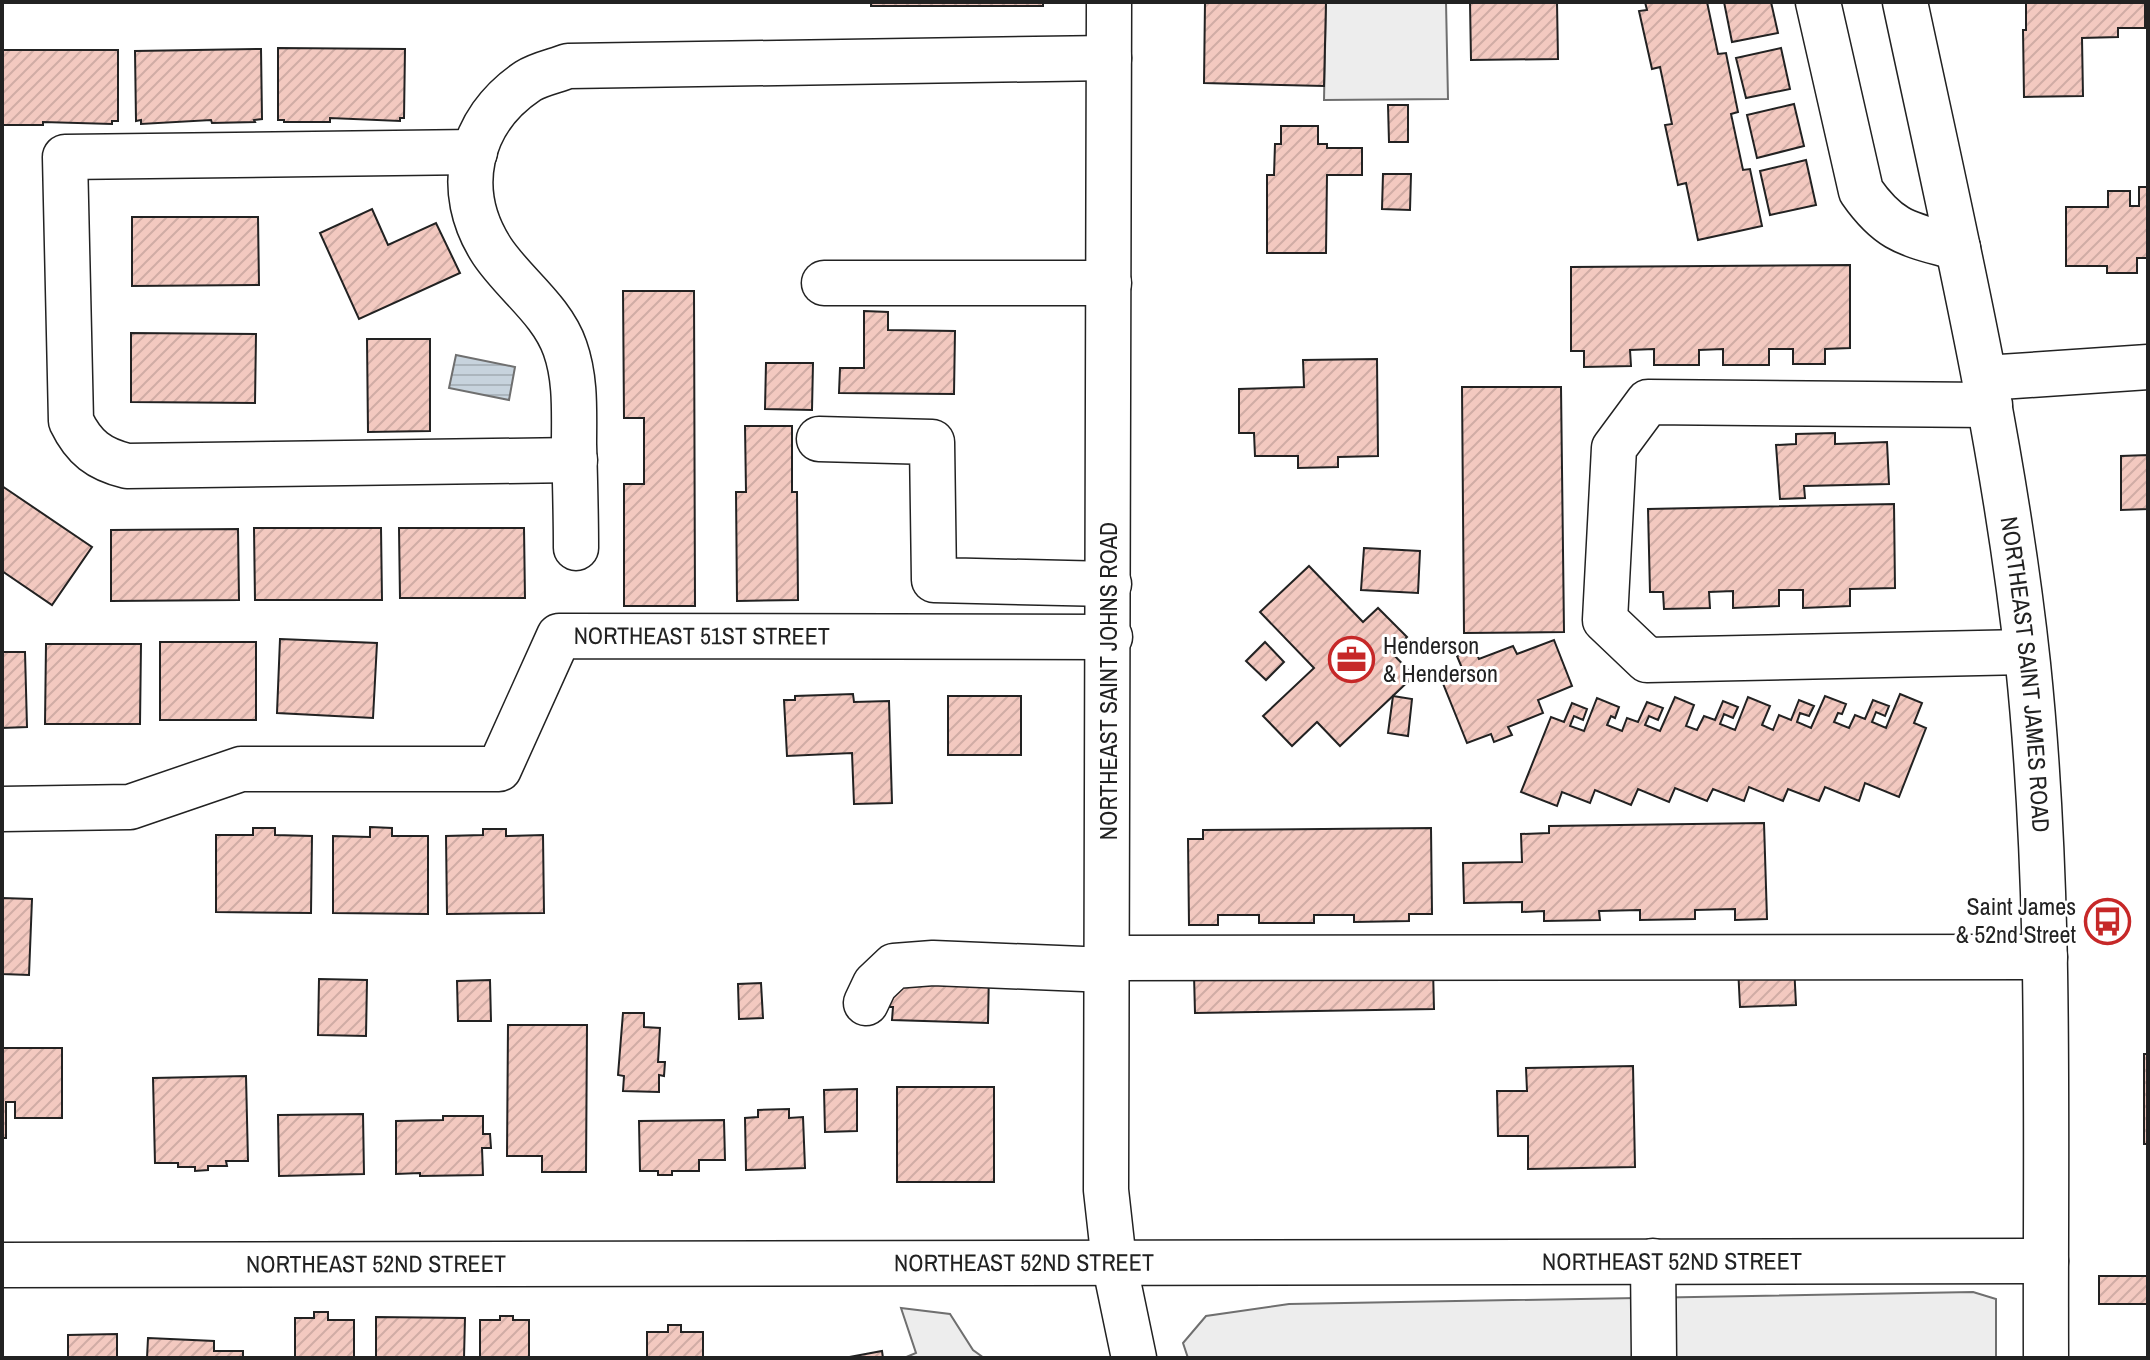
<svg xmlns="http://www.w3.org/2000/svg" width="2150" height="1360" font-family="'Archivo Narrow',sans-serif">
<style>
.parking{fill:#ededed;stroke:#6f6f6f;stroke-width:2}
.water{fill:url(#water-rules);stroke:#6f6f6f;stroke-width:2}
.building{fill:url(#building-hatch);stroke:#222;stroke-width:2}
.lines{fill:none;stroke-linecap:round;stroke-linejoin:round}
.minor-casing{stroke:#222;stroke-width:47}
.major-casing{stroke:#222;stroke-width:47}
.minor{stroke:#fff;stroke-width:44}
.major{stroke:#fff;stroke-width:44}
.labels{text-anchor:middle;stroke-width:6;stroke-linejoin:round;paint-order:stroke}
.street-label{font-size:24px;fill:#222;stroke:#fff}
.poi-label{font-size:24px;fill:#222;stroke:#fff;text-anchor:start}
</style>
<defs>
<pattern id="water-rules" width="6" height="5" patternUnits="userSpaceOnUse" patternTransform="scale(2)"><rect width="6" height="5" fill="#c7d3dd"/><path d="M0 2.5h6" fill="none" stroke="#abb5bd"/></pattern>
<pattern id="building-hatch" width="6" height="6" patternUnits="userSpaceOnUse" patternTransform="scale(2)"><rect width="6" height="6" fill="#f3c9c0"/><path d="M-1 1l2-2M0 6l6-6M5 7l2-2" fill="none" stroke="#d0aca5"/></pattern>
</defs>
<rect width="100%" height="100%" fill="#fff"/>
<!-- parking -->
<g class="parking">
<path d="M1326 2H1446L1448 99 1324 100Z"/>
<path d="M1973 1292 1996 1299V1358H1188L1183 1343 1206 1316 1289 1304Z"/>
<path d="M901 1308 950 1314 973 1350 984 1358H904L916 1353Z"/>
</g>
<!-- water -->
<path class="water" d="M456 355 515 367 509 400 449 388Z"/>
<!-- building -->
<g class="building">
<rect x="871" y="2" width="172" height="4"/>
<path d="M1205 2H1326L1324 86 1204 83Z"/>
<path d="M1470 2H1557L1558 59 1471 60Z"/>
<path d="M1645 2H1707L1718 54 1726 53 1738 112 1731 114 1743 170 1750 169 1762 226 1698 240 1686 183 1678 185 1665 125 1672 124 1660 67 1652 69 1639 11 1647 10Z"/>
<path d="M1724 2H1771L1778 33 1732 42Z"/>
<path d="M2026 2H2145V28H2118V37L2082 38 2083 96 2024 97 2023 30H2026Z"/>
<path d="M278 48 405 49 404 118H400V121L330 118V122H284V120H278Z"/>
<path d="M1781 48 1790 89 1746 98 1736 58Z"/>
<path d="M261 49 262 119 254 120 255 122 212 123 211 120 141 124V120L136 121 135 51Z"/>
<path d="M2 50H118V121H112V124L43 122V125H2Z"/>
<path d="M1794 104 1804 146 1757 158 1747 115Z"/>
<path d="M1388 105H1408V142H1389Z"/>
<path d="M1281 126H1318V144H1327V148H1362V175H1327L1326 253H1267V175H1274L1275 144H1281Z"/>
<path d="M1806 160 1816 205 1770 215 1760 171Z"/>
<path d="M1383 174H1411L1410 210 1382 209Z"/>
<path d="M2139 187H2148V258H2137V273H2107V266H2066V207H2108V191H2130V206H2139Z"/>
<path d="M372 209 388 245 436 223 460 273 359 319 320 233Z"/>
<path d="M132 217H258L259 285 132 286Z"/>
<path d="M1850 265V348L1825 349V364H1793V349H1769V365H1723V349L1699 350V365H1654V349L1630 350 1631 366 1584 367V351H1571V267Z"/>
<path d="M623 291H694L695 606H624V484H644V418H624Z"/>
<path d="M864 311 888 312V330L955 331 954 394 839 393 840 368H864Z"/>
<path d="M131 333 256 334 255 403 131 402Z"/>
<path d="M367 339H430V431L368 432Z"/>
<path d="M1377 359 1378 456 1338 457V467L1298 468V456H1255L1254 433H1239V389L1304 387 1303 360Z"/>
<path d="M766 363H813L812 410 765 409Z"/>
<path d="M1462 387H1561L1564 632 1464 633Z"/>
<path d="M745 426H792V492H797L798 600 737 601 736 492H746Z"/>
<path d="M1835 433V444L1887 442 1889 484 1804 486 1805 498 1780 499 1776 445 1796 444V434Z"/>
<path d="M2148 455V509L2121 510V456Z"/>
<path d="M2 486 92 547 52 605 2 571Z"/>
<path d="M1894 504 1895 588 1850 589V606L1803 608V590H1779V606L1733 608V591L1709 592 1710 608 1664 609 1663 592H1650L1648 509Z"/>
<path d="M254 528H381L382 600H255Z"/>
<path d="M399 528H524L525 598H400Z"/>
<path d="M238 529 239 600 111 601V530Z"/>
<path d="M1364 548 1420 551 1418 593 1361 590Z"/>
<path d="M1309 566 1363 622 1378 608 1407 637 1391 652 1414 676 1340 746 1317 722 1292 746 1263 716 1314 668 1260 612Z"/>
<path d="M280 639 377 643 373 718 277 713Z"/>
<path d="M1554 640 1572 686 1538 700 1543 713 1508 727 1512 735 1494 742 1491 734 1467 743 1440 676 1462 668 1457 656 1475 649 1479 659 1513 646 1517 654Z"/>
<rect x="160" y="642" width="96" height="78"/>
<path d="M1265 642 1284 662 1266 680 1246 661Z"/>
<path d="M46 644H141L140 724H45Z"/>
<path d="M2 652H25L27 727 2 728Z"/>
<path d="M853 694 854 702 889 701 892 803 854 804 852 753 787 756 784 700H795V696Z"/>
<path d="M1900 694 1922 703 1914 723 1926 728 1899 797 1865 783 1859 801 1825 787 1819 801 1788 789 1783 801 1749 787 1744 801 1713 789 1707 801 1675 788 1669 802 1638 789 1631 805 1595 790 1590 803 1562 792 1557 806 1521 792 1551 717 1564 722 1572 703 1587 709 1583 720 1574 716 1570 726 1584 731 1597 698 1619 707 1615 718 1611 716 1607 725 1622 731 1627 718 1638 722 1647 702 1663 708 1658 720 1649 716 1645 725 1660 731 1675 697 1694 705 1686 726 1697 730 1704 716 1715 720 1723 701 1738 707 1733 718 1724 714 1720 724 1735 730 1748 697 1770 706 1762 725 1773 730 1779 715 1791 720 1799 700 1814 706 1809 716 1800 713 1797 722 1811 728 1825 696 1846 704 1842 714 1838 713 1834 722 1849 728 1855 715 1865 719 1873 700 1889 706 1885 716 1876 712 1872 722 1886 728Z"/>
<rect x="948" y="696" width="73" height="59"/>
<path d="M1393 696 1412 699 1408 736 1388 733Z"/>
<path d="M1764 823 1767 919 1735 920V909L1695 910V919L1640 920V910L1599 911 1600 920 1544 921V911L1522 912V902L1464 903 1463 863 1522 862 1521 834 1549 833V826Z"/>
<path d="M370 827 392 828V836H428V914L333 913V836L370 837Z"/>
<path d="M253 828H275V835L312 836 311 913 216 912V835H253Z"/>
<path d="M1431 828 1432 914H1409V921L1354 922V915H1314V923H1259V915H1218V925H1189L1188 839H1203V830Z"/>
<path d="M483 829H506V836L543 835 544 913 447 914 446 836 483 835Z"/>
<path d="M2 898 32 899 29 975 2 974Z"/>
<path d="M1794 965 1796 1005 1740 1007 1738 967Z"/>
<path d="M892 969 989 971 988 1023 892 1020 893 1007H887Z"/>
<path d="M1433 969 1434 1009 1195 1013 1194 975Z"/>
<path d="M319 979 367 980 366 1036 318 1035Z"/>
<path d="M490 980 491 1021H458L457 981Z"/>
<path d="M761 983 763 1018 739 1019 738 984Z"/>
<path d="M623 1013H644V1027L660 1028 658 1062H665L664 1076 659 1075V1092L623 1091 624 1076 618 1075Z"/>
<path d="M508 1025H587L586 1172H542V1156H507Z"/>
<path d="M2 1048H62V1118H15V1102H6V1138H2Z"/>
<rect x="2144" y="1054" width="4" height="90"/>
<path d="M1633 1066 1635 1167 1528 1169V1136H1498L1497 1091H1527L1526 1068Z"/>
<path d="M246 1076 248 1161H226L227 1166H208V1170L195 1171V1167H178V1163H155L153 1078Z"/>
<rect x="897" y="1087" width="97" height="95"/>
<path d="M857 1089V1131L825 1132 824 1090Z"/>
<path d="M789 1109V1118L803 1117 805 1168 746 1170 745 1118 758 1117V1110Z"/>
<path d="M363 1114 364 1174 279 1176 278 1115Z"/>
<path d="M443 1116H483V1134H490L491 1148H482L483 1175 420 1176V1173L396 1174V1121L443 1120Z"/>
<path d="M724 1120 725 1160H699V1171H672V1175H658V1171H640L639 1121Z"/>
<rect x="2099" y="1276" width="49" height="28"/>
<path d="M314 1312H328V1320H354V1358H295V1318H314Z"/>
<path d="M500 1316H513V1320H529V1358H480V1320H500Z"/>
<path d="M376 1317 465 1318 464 1358H376Z"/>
<path d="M668 1325H681V1332H703V1358H647V1332H668Z"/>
<path d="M117 1334V1358H68V1335Z"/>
<path d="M148 1338 214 1341V1351H243V1358H147Z"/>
<path d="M882 1351 883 1358H844Z"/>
</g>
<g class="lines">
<defs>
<g id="minor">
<path d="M1818 2 1861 191C1891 234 1910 234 1958 248"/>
<path d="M475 152 65 157 71 421C84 448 99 459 127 466L575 460"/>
<path d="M824 283H1109"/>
<path d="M1985 378 2148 367"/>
<path d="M1990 405 1648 402 1614 448 1605 620 1647 660 2026 652"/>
<path d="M819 439 932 442 934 580 1109 584"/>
<path d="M576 548C576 514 575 479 574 444 574 412 576 379 565 348 552 310 514 284 492 251 453 191 468 121 528 81 539 74 555 71 568 66L1109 58"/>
<path id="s1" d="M2 809 130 807 241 769H499L559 636 1110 637"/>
<path d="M1108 958 2045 957"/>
<path d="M866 1003 875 984 894 966 933 963 1108 970"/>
<path d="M1653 1261 1654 1358"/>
<path id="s2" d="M2 1265 2046 1261"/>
</g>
<g id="major">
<path d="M1109 2 1106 1190 1114 1262 1134 1358"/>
<path id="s3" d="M1905 2C1952 222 2004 440 2028 664 2052 895 2045 1127 2046 1358"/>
</g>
</defs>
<!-- minor casing -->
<use href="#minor" class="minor-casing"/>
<!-- major casing -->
<use href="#major" class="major-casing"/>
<!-- minor -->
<use href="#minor" class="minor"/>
<!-- major -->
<use href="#major" class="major"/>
</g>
<!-- icons -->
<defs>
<symbol id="office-ring" viewBox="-11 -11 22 22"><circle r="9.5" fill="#fff" stroke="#c62828" stroke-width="1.5"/><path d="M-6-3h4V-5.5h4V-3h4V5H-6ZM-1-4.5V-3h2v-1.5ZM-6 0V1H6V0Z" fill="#c62828"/></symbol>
<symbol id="bus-ring" viewBox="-11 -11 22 22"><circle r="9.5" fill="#fff" stroke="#c62828" stroke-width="1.5"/><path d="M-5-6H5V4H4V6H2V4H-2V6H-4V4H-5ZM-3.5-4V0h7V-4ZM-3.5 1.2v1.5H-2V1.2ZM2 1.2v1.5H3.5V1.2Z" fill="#c62828"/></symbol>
</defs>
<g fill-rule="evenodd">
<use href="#office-ring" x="1326" y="634" width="51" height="51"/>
<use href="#bus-ring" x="2082" y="896" width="51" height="51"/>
</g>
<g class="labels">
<!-- street labels -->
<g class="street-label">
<text dy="8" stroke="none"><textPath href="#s1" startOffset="792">NORTHEAST 51ST STREET</textPath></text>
<text dy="8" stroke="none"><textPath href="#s3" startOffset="684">NORTHEAST SAINT JAMES ROAD</textPath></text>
<text transform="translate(1109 681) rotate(-90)" y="8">NORTHEAST SAINT JOHNS ROAD</text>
<text dy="8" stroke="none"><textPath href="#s2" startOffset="1670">NORTHEAST 52ND STREET</textPath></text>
<text dy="8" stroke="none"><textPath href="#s2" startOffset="1022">NORTHEAST 52ND STREET</textPath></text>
<text dy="8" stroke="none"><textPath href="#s2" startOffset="374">NORTHEAST 52ND STREET</textPath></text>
</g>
<!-- poi labels -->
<g class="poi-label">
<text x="1383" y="654">Henderson<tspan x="1383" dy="28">&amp; Henderson</tspan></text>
<text x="2076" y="915" text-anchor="end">Saint James<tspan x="2076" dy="28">&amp; 52nd Street</tspan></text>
</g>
</g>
<!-- border -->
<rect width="2150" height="1360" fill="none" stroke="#222222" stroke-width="8"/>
</svg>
